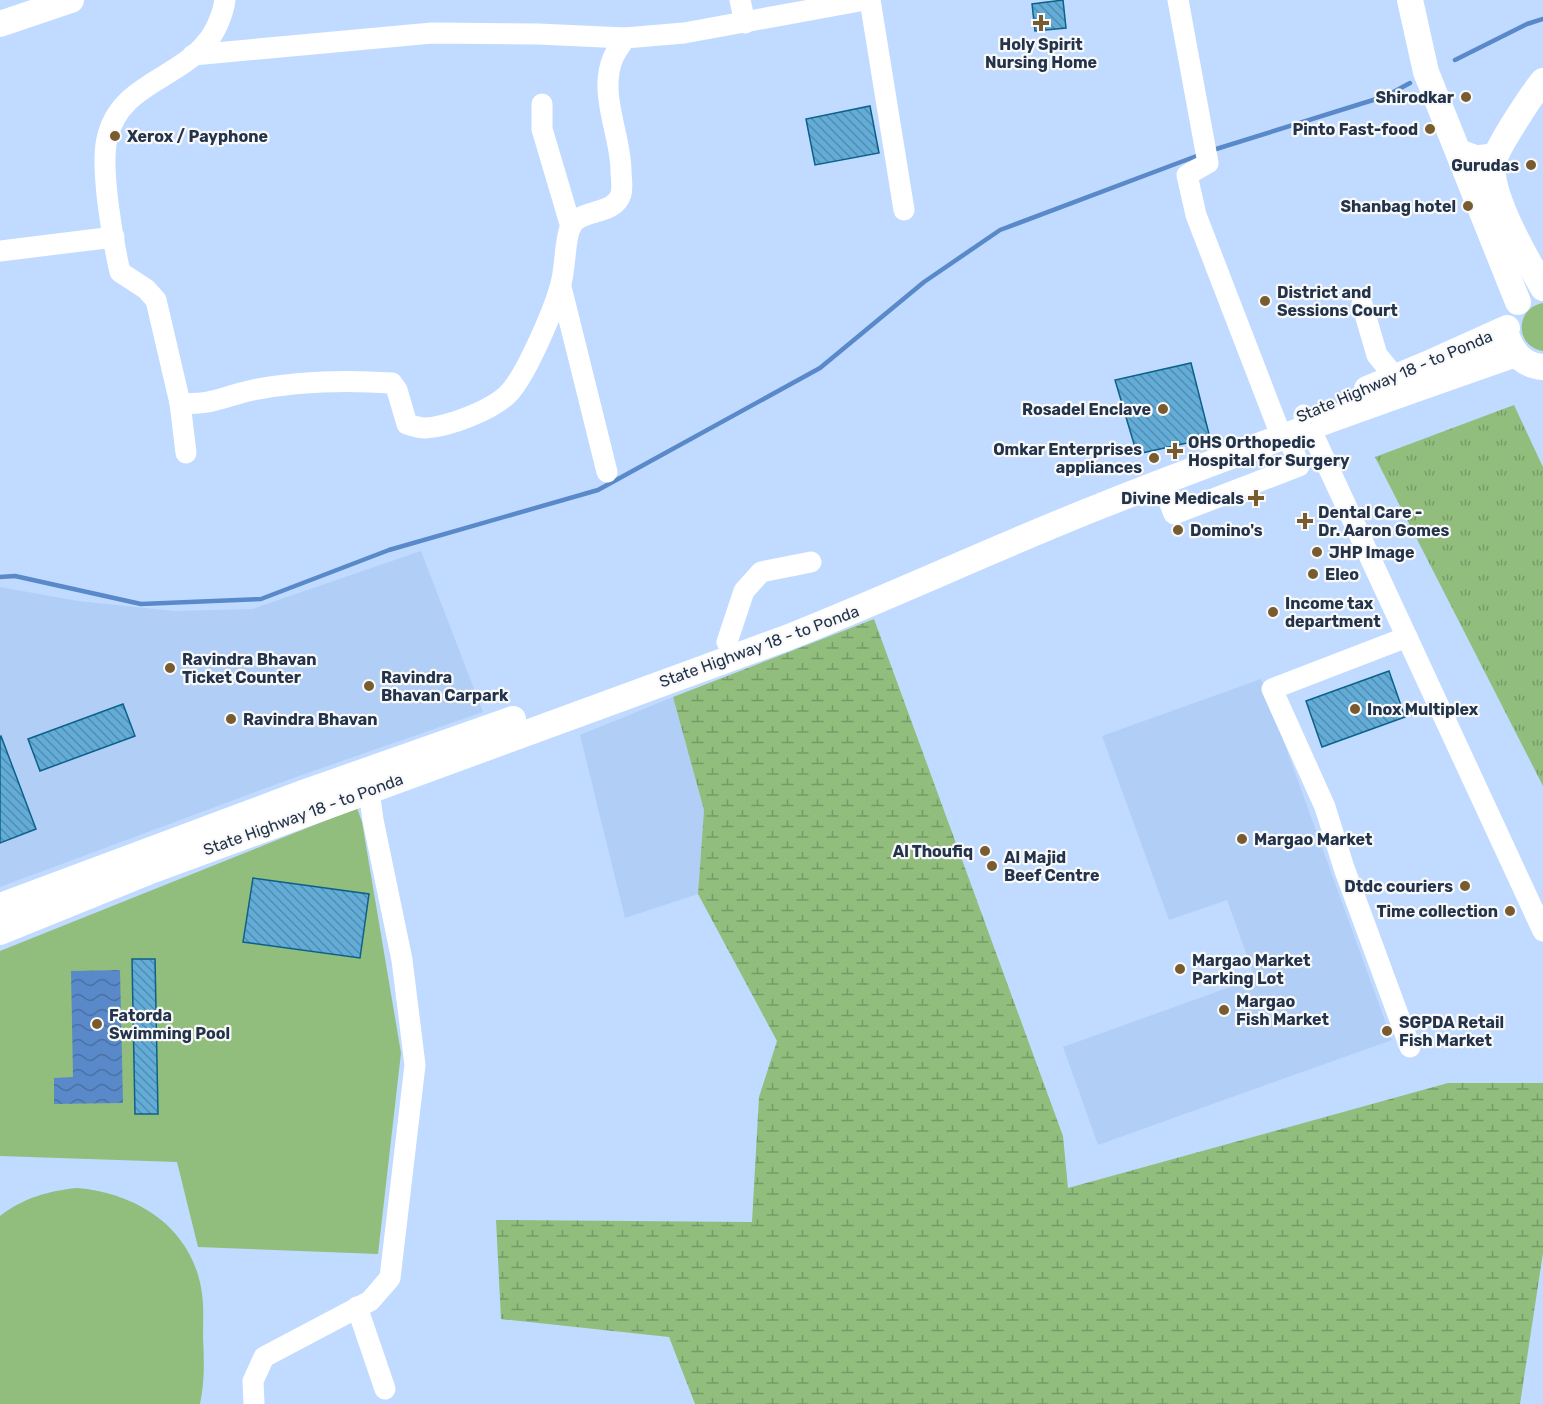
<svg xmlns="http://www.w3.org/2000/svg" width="1543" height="1404" font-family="Rubik,sans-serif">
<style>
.built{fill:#b1cef6}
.wetland{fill:url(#wetland-marsh)}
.park{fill:url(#park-tufts)}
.garden{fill:#91be7c}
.water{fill:url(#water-waves)}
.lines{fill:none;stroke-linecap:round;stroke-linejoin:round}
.stream{stroke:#5989c9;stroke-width:4.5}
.building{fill:url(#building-back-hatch);stroke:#0c6188;stroke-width:1.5}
.minor{stroke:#fff;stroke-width:21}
.major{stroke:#fff;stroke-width:26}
.poi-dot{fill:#785b2f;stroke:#f9f9f9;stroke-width:2}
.labels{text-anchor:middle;stroke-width:4.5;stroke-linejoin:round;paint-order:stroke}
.poi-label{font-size:16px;font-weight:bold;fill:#22334b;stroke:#f9f9f9;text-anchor:start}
.street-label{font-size:16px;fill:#22334b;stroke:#f9f9f9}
</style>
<defs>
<pattern id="wetland-marsh" width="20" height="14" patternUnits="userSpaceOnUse" patternTransform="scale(1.5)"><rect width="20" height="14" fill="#91be7c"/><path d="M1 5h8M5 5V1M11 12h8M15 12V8" fill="none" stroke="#769b68"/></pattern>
<pattern id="park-tufts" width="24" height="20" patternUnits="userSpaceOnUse" patternTransform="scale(1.5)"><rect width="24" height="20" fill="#91be7c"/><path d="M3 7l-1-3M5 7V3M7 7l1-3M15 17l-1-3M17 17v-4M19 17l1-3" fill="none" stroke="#769b68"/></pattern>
<pattern id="water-waves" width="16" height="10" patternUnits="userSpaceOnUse" patternTransform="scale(1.5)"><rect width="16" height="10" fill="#5989c9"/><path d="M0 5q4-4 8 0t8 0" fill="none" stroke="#4971a5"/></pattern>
<pattern id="building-back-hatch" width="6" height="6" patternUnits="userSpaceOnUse" patternTransform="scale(1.5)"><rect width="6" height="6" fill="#63acd7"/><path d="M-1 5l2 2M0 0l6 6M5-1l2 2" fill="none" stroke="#518db0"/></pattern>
</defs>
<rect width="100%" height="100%" fill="#c0dbff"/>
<!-- built -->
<g class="built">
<path d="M421 551 483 712 296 777 0 887V587L78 601 174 611 252 609Z"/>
<path d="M1261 679 1392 1040 1098 1145 1063 1047 1255 978 1227 900 1169 920 1102 736Z"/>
<path d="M673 697 704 810 698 894 625 918 580 735Z"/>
</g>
<!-- wetland -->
<path class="wetland" d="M874 619 1063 1136 1068 1188 1448 1083H1543V1253L1520 1404H695L669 1337 501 1319 496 1220 752 1222 759 1097 777 1041 698 894 704 810 673 697Z"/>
<!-- park -->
<path class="park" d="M1514 405 1543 467V786L1375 457Z"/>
<!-- garden -->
<g class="garden">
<path d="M1543 303V351C1514 346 1515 308 1543 303Z"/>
<path d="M357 808 362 822 401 1053 378 1254 198 1247 177 1162 0 1156V951Z"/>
<path d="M77 1188C138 1193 194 1229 202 1294 204 1308 203 1322 203 1336 204 1359 205 1381 200 1404H0V1216C23 1198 48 1191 77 1188Z"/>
</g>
<!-- water -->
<path class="water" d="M120 970 123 1103 54 1104V1078L73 1077 71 971Z"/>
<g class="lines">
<!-- stream -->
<g class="stream">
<path d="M1455 60 1527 24 1543 19"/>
<path d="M1213 150 1386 96 1410 83"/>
<path d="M0 577 15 576 141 604 261 599 389 550 598 490 820 368 924 282 1000 230 1202 154"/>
</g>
</g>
<!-- building -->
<g class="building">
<path d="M1063 0 1066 28 1035 31 1032 4Z"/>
<path d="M870 106 879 153 815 165 806 119Z"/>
<path d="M1191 363 1210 438 1137 454 1115 380Z"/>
<path d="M1389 671 1405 717 1322 747 1306 701Z"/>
<path d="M123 704 135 736 40 771 28 739Z"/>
<path d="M1 736 36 829 0 843V737Z"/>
<path d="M253 878 369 894 360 958 243 942Z"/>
<path d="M132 959H155L158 1114H135Z"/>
</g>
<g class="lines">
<!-- minor -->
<g class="minor">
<path d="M225 0C223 14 216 31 207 42 177 80 119 84 107 139 100 169 113 241 120 272L146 289 156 300 180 403C211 406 224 396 253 390 298 381 346 380 392 383L397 390 407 424C413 426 419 428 425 428 448 427 493 410 509 393 526 375 553 312 560 287 566 269 564 244 570 228 578 208 615 216 621 194 623 187 621 178 621 171 621 135 598 94 613 58 616 51 621 45 625 38"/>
<path d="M740 0 745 23"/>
<path d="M870 0 904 210"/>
<path d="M1178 0 1208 163 1187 175 1196 215 1277 425"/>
<path d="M193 55 432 33 538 34 625 38 684 33 865 0"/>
<path d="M542 104V129L571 227"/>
<path d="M1457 149 1477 156 1498 153"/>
<path d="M0 251 114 237"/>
<path d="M561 287 607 472"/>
<path d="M1362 304 1377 355 1395 377"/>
<path d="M180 403 186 453"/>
<path d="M1304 415 1543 931"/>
<path d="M1162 483 1174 514 1299 466 1288 435"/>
<path d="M1407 637 1272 689 1325 807 1344 868 1410 1047"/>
<path d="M727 642 744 591 761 572 811 562"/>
<path d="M357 1307 385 1389"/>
<path d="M254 1404 253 1381 264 1357 370 1301 390 1278 415 1065 402 960 373 820 367 776"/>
</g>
<!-- major -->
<g class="major">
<path d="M1410 0 1426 72 1518 302"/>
<path d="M0 24 71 0"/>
<path d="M1543 81C1532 94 1495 150 1493 164 1489 196 1527 259 1543 288"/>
<path d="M1508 339C1514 355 1526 366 1543 367"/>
<path d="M1367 389 1427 364 1507 328"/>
<path d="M0 906 303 793 513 719"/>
<path d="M0 932 153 870 789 637C895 595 997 547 1103 505 1239 451 1378 402 1516 354"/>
</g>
</g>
<!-- markers -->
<g class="poi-dot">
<path d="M1038 14h6v6h6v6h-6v6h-6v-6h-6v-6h6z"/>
<circle cx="1466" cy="97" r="6"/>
<circle cx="1430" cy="129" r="6"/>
<circle cx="115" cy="136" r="6"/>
<circle cx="1531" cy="165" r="6"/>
<circle cx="1468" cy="206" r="6"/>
<circle cx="1265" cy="301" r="6"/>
<circle cx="1163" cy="409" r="6"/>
<path d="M1172 442h6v6h6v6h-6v6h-6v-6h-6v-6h6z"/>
<circle cx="1154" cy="458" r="6"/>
<path d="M1253 489h6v6h6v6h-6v6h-6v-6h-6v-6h6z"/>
<path d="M1302 512h6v6h6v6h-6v6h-6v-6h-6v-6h6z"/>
<circle cx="1178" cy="530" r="6"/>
<circle cx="1317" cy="552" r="6"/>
<circle cx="1313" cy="574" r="6"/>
<circle cx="1273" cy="612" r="6"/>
<circle cx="170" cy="668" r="6"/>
<circle cx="369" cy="686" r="6"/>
<circle cx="1355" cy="709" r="6"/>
<circle cx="231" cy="719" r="6"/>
<circle cx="1242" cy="839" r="6"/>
<circle cx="985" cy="851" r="6"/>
<circle cx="992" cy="866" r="6"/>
<circle cx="1465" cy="886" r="6"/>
<circle cx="1510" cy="911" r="6"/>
<circle cx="1180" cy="969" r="6"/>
<circle cx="1224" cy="1010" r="6"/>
<circle cx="97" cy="1024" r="6"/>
<circle cx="1387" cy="1031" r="6"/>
</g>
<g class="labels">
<!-- poi labels -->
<g class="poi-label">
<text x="1041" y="50" text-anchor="middle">Holy Spirit<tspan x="1041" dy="18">Nursing Home</tspan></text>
<text x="1454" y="103" text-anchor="end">Shirodkar</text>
<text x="1418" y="135" text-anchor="end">Pinto Fast-food</text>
<text x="127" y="142">Xerox / Payphone</text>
<text x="1519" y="171" text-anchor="end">Gurudas</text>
<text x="1456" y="212" text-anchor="end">Shanbag hotel</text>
<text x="1277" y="298">District and<tspan x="1277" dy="18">Sessions Court</tspan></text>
<text x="1151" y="415" text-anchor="end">Rosadel Enclave</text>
<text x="1188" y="448">OHS Orthopedic<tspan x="1188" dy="18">Hospital for Surgery</tspan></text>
<text x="1142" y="455" text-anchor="end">Omkar Enterprises<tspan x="1142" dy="18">appliances</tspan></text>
<text x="1244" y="504" text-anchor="end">Divine Medicals</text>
<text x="1318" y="518">Dental Care -<tspan x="1318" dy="18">Dr. Aaron Gomes</tspan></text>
<text x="1190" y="536">Domino's</text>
<text x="1329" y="558">JHP Image</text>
<text x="1325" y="580">Eleo</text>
<text x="1285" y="609">Income tax<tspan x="1285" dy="18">department</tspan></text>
<text x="182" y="665">Ravindra Bhavan<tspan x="182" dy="18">Ticket Counter</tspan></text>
<text x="381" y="683">Ravindra<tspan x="381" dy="18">Bhavan Carpark</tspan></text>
<text x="1367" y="715">Inox Multiplex</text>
<text x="243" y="725">Ravindra Bhavan</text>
<text x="1254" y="845">Margao Market</text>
<text x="973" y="857" text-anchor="end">Al Thoufiq</text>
<text x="1004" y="863">Al Majid<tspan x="1004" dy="18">Beef Centre</tspan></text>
<text x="1453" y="892" text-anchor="end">Dtdc couriers</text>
<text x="1498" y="917" text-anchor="end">Time collection</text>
<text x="1192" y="966">Margao Market<tspan x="1192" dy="18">Parking Lot</tspan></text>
<text x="1236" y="1007">Margao<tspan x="1236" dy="18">Fish Market</tspan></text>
<text x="109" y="1021">Fatorda<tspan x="109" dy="18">Swimming Pool</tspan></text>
<text x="1399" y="1028">SGPDA Retail<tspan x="1399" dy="18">Fish Market</tspan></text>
</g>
<!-- street labels -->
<g class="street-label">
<text transform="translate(1394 376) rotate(-23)" y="6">State Highway 18 - to Ponda</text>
<text transform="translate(759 646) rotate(-20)" y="6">State Highway 18 - to Ponda</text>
<text transform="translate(303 814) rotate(-20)" y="6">State Highway 18 - to Ponda</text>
</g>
</g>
</svg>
